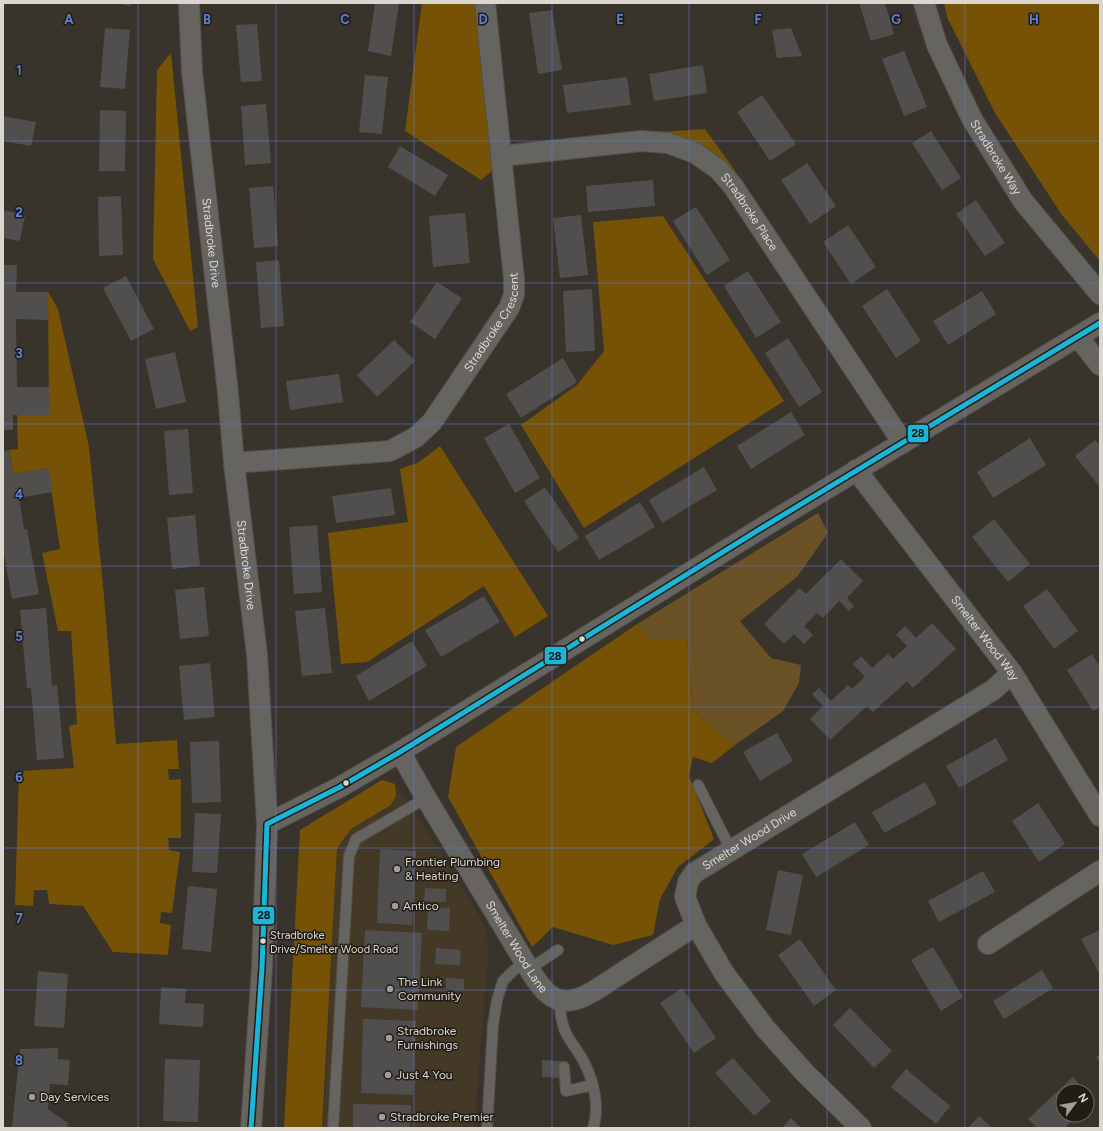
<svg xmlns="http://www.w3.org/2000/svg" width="1103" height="1131" font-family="Figtree,sans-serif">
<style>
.built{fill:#443826}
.green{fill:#755206}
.forest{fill:#6b5126}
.building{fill:#514f4e}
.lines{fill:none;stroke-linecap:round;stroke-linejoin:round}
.lane-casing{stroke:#555049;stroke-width:12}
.street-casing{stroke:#555049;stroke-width:22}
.lane{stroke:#656461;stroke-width:10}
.street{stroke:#656461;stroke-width:20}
.bus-1-casing{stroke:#201c16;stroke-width:8}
.bus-1{stroke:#1ab6d8;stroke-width:5}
.grid{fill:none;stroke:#607ed4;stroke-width:1;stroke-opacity:0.55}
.bus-dot{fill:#dcd7ce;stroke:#201c16;stroke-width:1.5}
.poi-dot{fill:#a39e95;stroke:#201c16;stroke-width:1.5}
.labels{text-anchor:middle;stroke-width:3;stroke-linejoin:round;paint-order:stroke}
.bus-label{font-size:11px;fill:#dcd7ce;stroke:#201c16;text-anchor:start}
.street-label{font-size:12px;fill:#dcd7ce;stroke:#201c16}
.poi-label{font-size:12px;fill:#dcd7ce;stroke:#201c16;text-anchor:start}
.grid-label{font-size:13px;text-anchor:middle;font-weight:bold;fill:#607ed4;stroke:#201c16;stroke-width:3;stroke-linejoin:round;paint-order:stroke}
.line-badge{stroke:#201c16;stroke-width:1.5}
.pale-badge-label{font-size:11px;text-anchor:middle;font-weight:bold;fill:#111}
</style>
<rect width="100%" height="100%" fill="#38332b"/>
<!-- built -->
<path class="built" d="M395 784 429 835 482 920 489 946 474 1128H323L337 848 351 829 391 805 396 796Z"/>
<!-- green -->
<g class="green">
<path d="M422 3H475L492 171 481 180 405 131Z"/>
<path d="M944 3H1100V261L1062 215 995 113 947 17Z"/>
<path d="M171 53 198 327 190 331 153 259 157 70Z"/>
<path d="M705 129 736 172 732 175 656 137 657 132Z"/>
<path d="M663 216 784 401 584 528 521 425 577 385 604 351 593 222Z"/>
<path d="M48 292 58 309 89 447 104 595 116 744 177 740 179 769H168L169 780 181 779V838H168L169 850 180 852 172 913 161 912 160 923 171 925 168 955 113 952 83 906 49 904 47 890H34L33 906 15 905 19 771 74 768 69 726 77 724 71 631H58L42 553 60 549 48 468 14 474 9 450 18 449 17 415H49Z"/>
<path d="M440 446 548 616 515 637 484 586 367 662 341 664 328 533 408 522 400 469 419 462Z"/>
<path d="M637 624 649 639H687L693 711 735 745 712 763 693 757 689 776 714 839 678 867 660 899 653 935 613 945 553 927 532 947 448 797 456 747Z"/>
<path d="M382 780 395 784 396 796 391 805 351 829 337 848 322 1128H284L300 830Z"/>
</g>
<!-- forest -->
<path class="forest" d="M818 513 828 533 797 577 740 621 771 658 801 665 799 683 783 711 735 745 693 711 687 639H649L637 624Z"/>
<!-- building -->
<g class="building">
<path d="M118 3H131L130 6Z"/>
<path d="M375 3H399L391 56 368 51Z"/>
<path d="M859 3H885L894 34 871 41Z"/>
<path d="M552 10 562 70 538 74 529 13Z"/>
<path d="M257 24 262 81 241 82 236 25Z"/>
<path d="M105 28 130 30 125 89 100 87Z"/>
<path d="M791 28 802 56 777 58 772 30Z"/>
<path d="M904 51 927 107 904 116 882 59Z"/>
<path d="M703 65 707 93 654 101 649 74Z"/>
<path d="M365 75 388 77 382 134 359 132Z"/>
<path d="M627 77 631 105 567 113 563 85Z"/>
<path d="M762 95 796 144 770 161 737 112Z"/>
<path d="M266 104 271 163 245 165 241 106Z"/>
<path d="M100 110 126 111 125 171H99Z"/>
<path d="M3 116 36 122 31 146 3 141Z"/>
<path d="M931 131 961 178 942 190 912 143Z"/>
<path d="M400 146 448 175 435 196 388 167Z"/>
<path d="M807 163 836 206 810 224 781 180Z"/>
<path d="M653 180 655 206 588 212 586 186Z"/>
<path d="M273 186 278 246 254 248 249 188Z"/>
<path d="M121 196 123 255 99 256 98 197Z"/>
<path d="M976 200 1005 243 985 256 956 214Z"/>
<path d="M696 207 730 260 707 275 673 221Z"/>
<path d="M3 210 25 215 20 241 3 238Z"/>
<path d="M465 213 470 263 433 267 429 216Z"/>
<path d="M581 215 588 275 560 278 553 218Z"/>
<path d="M848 225 876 267 851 284 823 242Z"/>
<path d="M279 260 284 326 261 328 256 262Z"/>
<path d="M3 265H17L16 292H48V320L16 319 17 387H49V415H13V430H3Z"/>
<path d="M748 271 781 322 756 338 724 286Z"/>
<path d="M126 276 154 329 131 341 103 288Z"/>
<path d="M437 282 462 298 435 339 410 322Z"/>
<path d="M592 289 595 351 566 352 563 291Z"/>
<path d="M887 289 921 341 896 358 862 306Z"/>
<path d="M982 291 996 314 948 345 933 321Z"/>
<path d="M788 338 822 392 799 407 765 353Z"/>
<path d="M394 340 415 361 377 397 357 375Z"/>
<path d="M175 352 186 402 156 409 145 359Z"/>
<path d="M563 358 577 382 521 418 506 394Z"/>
<path d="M339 374 343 402 290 410 286 381Z"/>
<path d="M791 412 805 435 751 469 737 446Z"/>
<path d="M509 424 540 478 515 493 484 438Z"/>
<path d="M188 429 193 493 169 495 164 431Z"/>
<path d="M1030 438 1046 465 993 498 977 472Z"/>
<path d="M1095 440 1100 446V487L1075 456Z"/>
<path d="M9 450 14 474 48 468 53 492 19 498 24 529H27L39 594 12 599 3 549V451Z"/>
<path d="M704 467 717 490 662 523 649 500Z"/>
<path d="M545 487 579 538 558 552 524 501Z"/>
<path d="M391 488 395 515 336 523 332 496Z"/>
<path d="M640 502 655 527 599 560 585 536Z"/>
<path d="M195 515 200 566 172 569 167 518Z"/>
<path d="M994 519 1030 564 1008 582 972 537Z"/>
<path d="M317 525 322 592 294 594 289 527Z"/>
<path d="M841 559 863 581 847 598 854 606 849 611 839 601 823 618 817 613 804 626 813 635 804 644 794 634 784 644 764 624 799 588 806 594Z"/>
<path d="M204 587 209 636 180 639 175 590Z"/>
<path d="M1047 589 1078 631 1054 649 1023 606Z"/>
<path d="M484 596 500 622 441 657 425 630Z"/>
<path d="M46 608 52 686 57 685 64 758 37 760 31 688H27L20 610Z"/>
<path d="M325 608 332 673 302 676 295 611Z"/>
<path d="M932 623 956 649 913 688 907 681 873 712 867 706 830 740 810 719 823 706 812 694 819 688 831 701 848 685 852 689 865 677 853 664 861 656 872 668 888 654 893 659 907 646 896 635 905 626 916 638Z"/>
<path d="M412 641 427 666 369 701 356 676Z"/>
<path d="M1092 654 1100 667V707L1093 711 1067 670Z"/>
<path d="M210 663 215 717 184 720 179 666Z"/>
<path d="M777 733 793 761 760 781 743 752Z"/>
<path d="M996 738 1008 760 959 788 946 766Z"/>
<path d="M219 741 221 802 192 803 190 742Z"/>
<path d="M925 782 937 804 884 833 872 812Z"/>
<path d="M1038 803 1065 844 1039 862 1012 821Z"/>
<path d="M195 813 221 814 217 873 192 872Z"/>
<path d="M855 822 869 845 816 877 802 854Z"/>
<path d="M380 849 416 851 412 925 377 923Z"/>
<path d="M778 870 803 875 791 935 766 930Z"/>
<path d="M983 871 995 892 939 922 928 901Z"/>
<path d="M188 886 217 889 211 952 182 949Z"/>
<path d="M425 888 446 889V902L424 901Z"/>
<path d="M428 907 450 908 449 931 427 930Z"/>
<path d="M365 930 422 933 418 1010 361 1007Z"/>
<path d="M1100 930V975L1081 939Z"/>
<path d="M800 939 836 990 814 1006 778 955Z"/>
<path d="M933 947 963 997 941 1011 911 960Z"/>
<path d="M436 948 461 950 460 965 435 964Z"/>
<path d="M1042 970 1053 988 1004 1019 993 1001Z"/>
<path d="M38 971 68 974 64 1028 34 1026Z"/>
<path d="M446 978 464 979V990L446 989Z"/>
<path d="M161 987 186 989 185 1003 204 1004 203 1027 159 1024Z"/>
<path d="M682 988 716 1038 694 1053 660 1003Z"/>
<path d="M850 1008 892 1051 874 1068 833 1025Z"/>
<path d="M363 1019 416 1021 413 1095 361 1093Z"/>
<path d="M58 1048V1059L70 1060 68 1085 50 1084 48 1109 69 1124 66 1128H12L20 1049Z"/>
<path d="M1100 1054V1063L1096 1057Z"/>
<path d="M733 1058 771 1101 754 1116 715 1073Z"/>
<path d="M165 1059 200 1060 198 1122 163 1121Z"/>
<path d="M542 1060 562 1061V1078L542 1077Z"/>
<path d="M906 1069 950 1106 936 1124 891 1087Z"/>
<path d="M1073 1077 1085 1091H1063V1115H1078L1064 1128H1037L1028 1119Z"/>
<path d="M1087 1093 1094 1100 1087 1106Z"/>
<path d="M353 1104 411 1105 410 1128H353Z"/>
<path d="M979 1116 992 1128H968Z"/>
<path d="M791 1118 801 1128H782Z"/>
</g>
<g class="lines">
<defs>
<g id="lane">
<path d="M698 785 731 850"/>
<path d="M529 969 558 950"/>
<path d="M559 1000C560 1011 561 1023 566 1033 571 1043 579 1052 584 1062 594 1082 600 1107 593 1128"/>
<path d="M564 1067 566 1091 593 1085"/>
<path d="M333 1128 349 856 356 839 426 798"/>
<path d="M487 1128 493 1025 497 1000 503 981 514 970 525 962"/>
</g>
<g id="street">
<path id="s1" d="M189 3 192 72 228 393 234 463 257 655 267 824 262 968 251 1128"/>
<path id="s2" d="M924 3 937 45 972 119 1023 201 1100 294"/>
<path id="s3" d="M502 156 641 141 668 143 695 153 718 169 733 186 903 443"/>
<path d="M1078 337 1100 365"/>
<path id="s4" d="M234 463 390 451 416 437 432 422 509 308 514 295V279L485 3"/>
<path id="s5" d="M856 470 1012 673 1100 816"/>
<path id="s6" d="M400 752 426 798 529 969C540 986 552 1007 577 999 583 997 589 994 594 991L696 925"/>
<path d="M267 824 340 787 400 752 765 526 1100 323"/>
<path d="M988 944 1100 871"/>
<path id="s7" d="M861 1128 805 1073 765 1028 724 973 696 925 685 897 688 882 694 873 993 690 1012 673"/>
</g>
</defs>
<!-- lane casing -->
<use href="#lane" class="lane-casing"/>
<!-- street casing -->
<use href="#street" class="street-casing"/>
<!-- lane -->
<use href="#lane" class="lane"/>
<!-- street -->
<use href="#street" class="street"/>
<defs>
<path id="bus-1" d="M251 1128 262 968 267 824 340 787 400 752 765 526 1100 323"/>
</defs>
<!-- bus-1 casing -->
<use href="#bus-1" class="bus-1-casing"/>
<!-- bus-1 -->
<use href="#bus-1" class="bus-1"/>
</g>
<!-- grid -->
<path class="grid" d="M138 3V1128M276 3V1128M414 3V1128M552 3V1128M689 3V1128M827 3V1128M965 3V1128M3 141H1100M3 283H1100M3 424H1100M3 566H1100M3 707H1100M3 848H1100M3 990H1100"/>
<!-- markers -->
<g class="bus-dot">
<circle cx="582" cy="639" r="3.5"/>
<circle cx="346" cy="783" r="3.5"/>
<circle cx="263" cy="941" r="3.5"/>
</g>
<g class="poi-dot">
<circle cx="397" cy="869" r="4"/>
<circle cx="395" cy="906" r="4"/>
<circle cx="390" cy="989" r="4"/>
<circle cx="389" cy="1038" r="4"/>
<circle cx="388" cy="1075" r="4"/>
<circle cx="32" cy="1097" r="4"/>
<circle cx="382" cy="1117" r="4"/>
</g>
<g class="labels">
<!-- bus labels -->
<g class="bus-label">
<text x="270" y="939">Stradbroke<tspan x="270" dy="14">Drive/Smelter Wood Road</tspan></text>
</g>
<!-- street labels -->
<g class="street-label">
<text dy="4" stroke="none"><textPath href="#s2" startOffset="171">Stradbroke Way</textPath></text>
<text dy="4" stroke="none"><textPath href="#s3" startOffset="277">Stradbroke Place</textPath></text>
<text dy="4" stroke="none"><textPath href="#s1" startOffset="241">Stradbroke Drive</textPath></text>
<text dy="4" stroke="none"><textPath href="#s4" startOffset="326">Stradbroke Crescent</textPath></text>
<text dy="4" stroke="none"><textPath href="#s1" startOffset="565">Stradbroke Drive</textPath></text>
<text dy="4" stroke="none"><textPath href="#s5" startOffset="212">Smelter Wood Way</textPath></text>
<text dy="4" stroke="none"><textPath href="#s7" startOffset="384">Smelter Wood Drive</textPath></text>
<text dy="4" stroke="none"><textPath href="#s6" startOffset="227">Smelter Wood Lane</textPath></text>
</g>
<!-- poi labels -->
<g class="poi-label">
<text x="405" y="866">Frontier Plumbing<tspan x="405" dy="14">&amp; Heating</tspan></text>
<text x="403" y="910">Antico</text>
<text x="398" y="986">The Link<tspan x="398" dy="14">Community</tspan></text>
<text x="397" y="1035">Stradbroke<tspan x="397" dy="14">Furnishings</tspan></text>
<text x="396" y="1079">Just 4 You</text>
<text x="40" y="1101">Day Services</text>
<text x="390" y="1121">Stradbroke Premier</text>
</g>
</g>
<g class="grid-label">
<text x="69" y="24">A</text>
<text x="207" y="24">B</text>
<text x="345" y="24">C</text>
<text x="483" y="24">D</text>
<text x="620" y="24">E</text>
<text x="758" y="24">F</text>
<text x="896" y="24">G</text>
<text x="1034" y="24">H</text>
<text x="19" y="75">1</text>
<text x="19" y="217">2</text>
<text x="19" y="358">3</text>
<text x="19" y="499">4</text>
<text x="19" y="641">5</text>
<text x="19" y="782">6</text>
<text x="19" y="923">7</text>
<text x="19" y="1065">8</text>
</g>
<g class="line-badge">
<rect x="907" y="424" width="22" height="19" rx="4" fill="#1ab6d8"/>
<rect x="544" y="646" width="23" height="19" rx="4" fill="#1ab6d8"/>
<rect x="252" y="906" width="23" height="19" rx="4" fill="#1ab6d8"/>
</g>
<g class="pale-badge-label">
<text x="918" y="437">28</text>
<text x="555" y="660">28</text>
<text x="264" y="919">28</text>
</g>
<!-- border -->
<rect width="1103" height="1131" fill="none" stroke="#dcd7ce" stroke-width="8"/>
<!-- north arrow -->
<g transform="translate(1075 1103) rotate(58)"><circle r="19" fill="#201c16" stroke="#6b6760"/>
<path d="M0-3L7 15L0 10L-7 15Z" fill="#a39e95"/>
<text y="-6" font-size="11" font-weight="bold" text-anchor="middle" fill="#dcd7ce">N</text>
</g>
</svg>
